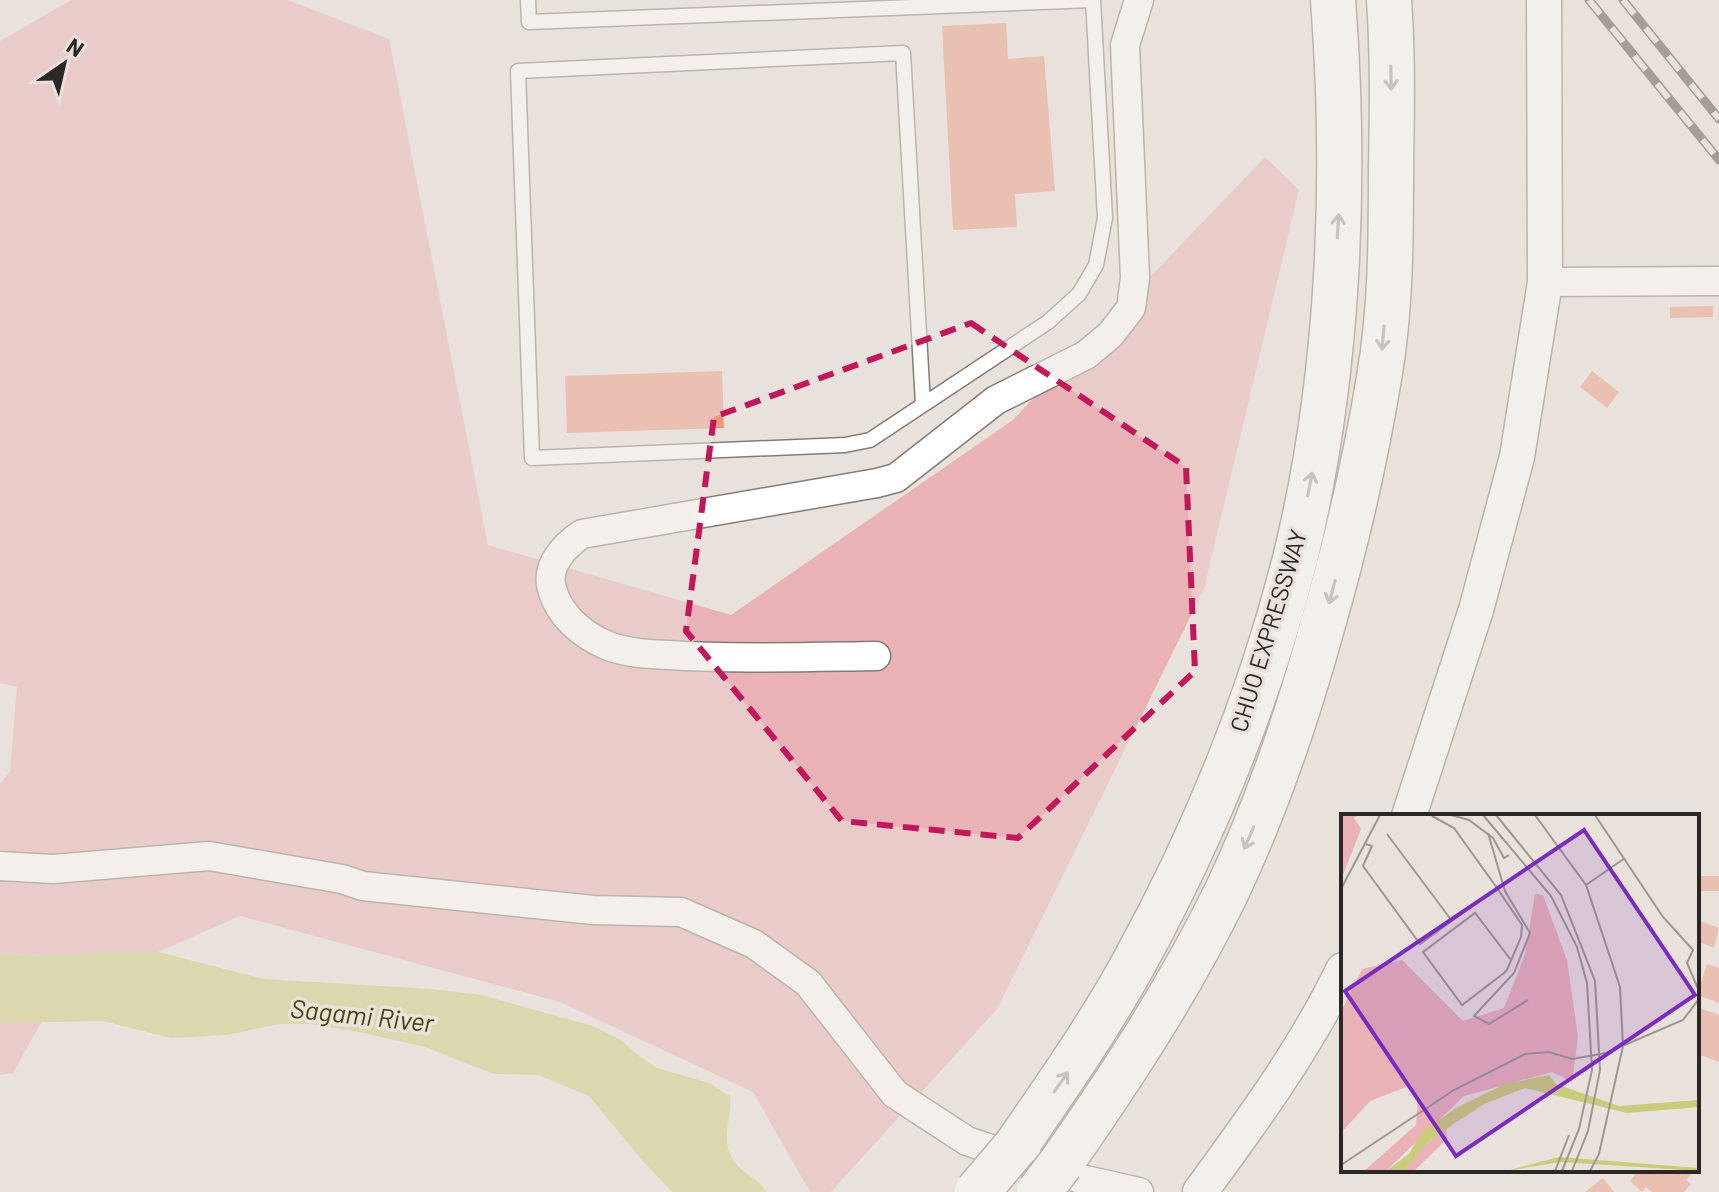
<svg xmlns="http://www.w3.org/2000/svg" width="1719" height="1192" font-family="Barlow,sans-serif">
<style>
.green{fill:#e8b2b7}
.water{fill:#cacc7b}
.building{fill:#e99881}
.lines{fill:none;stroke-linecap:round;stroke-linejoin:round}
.service-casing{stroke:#837c76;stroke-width:17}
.minor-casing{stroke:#837c76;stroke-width:31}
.tertiary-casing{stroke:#837c76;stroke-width:37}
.motorway-casing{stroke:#837c76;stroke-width:47}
.service{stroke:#fff;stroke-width:14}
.minor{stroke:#fff;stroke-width:28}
.tertiary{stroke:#fff;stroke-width:34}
.motorway{stroke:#fff;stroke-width:44}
.rail-casing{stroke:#514d4a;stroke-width:9}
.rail{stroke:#e9e1db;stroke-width:6;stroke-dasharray:18;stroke-linecap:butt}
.motorway-bridge-casing{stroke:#837c76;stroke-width:47;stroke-linecap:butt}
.motorway-bridge{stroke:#fff;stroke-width:44}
.oneway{stroke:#9f9e9d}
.marked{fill:none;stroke:#c2185b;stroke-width:6;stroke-dasharray:16 10;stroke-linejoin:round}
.labels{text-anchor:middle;stroke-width:7;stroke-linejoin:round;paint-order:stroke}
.street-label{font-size:24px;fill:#2a2725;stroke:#e9e1db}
.water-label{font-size:26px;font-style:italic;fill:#454504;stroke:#e9e1db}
.inset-road{fill:none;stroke:#9d9792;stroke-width:2}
.view{fill:#7b2cbf;fill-opacity:0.15;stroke:#7b2cbf;stroke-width:4}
.inset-edge{fill:none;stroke:#2a2725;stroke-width:4}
</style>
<rect width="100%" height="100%" fill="#e9e1db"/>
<!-- green -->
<g class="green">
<path d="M71 0H288L389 39 488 545 731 615 1013 420 1265 157 1299 190 1204 589 997 1009 831 1192H810L753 1092 560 1002 240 916 158 952 44 956 0 953V784L10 771 17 687 0 683V41Z"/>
<path d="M42 1021 13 1073 0 1075V1023Z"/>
</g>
<!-- water -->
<path class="water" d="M107 952H158L264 979 432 989 481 995 593 1026 621 1040 640 1057 657 1068 709 1083 730 1096C733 1120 717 1142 737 1165 746 1176 760 1179 766 1192H672L641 1159 589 1096 538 1075 494 1074 425 1047 364 1033 311 1024H279L227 1035 171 1038 103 1021 0 1023V953L44 956Z"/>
<!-- building -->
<g class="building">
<path d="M1006 23 1008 59 1044 56 1055 191 1015 194 1017 227 953 230 942 26Z"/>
<path d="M1713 306V317L1670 318V307Z"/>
<path d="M722 371 724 428 567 433 565 376Z"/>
<path d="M1592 371 1619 392 1607 408 1580 387Z"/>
<rect x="1701" y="876" width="18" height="15"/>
<path d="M1700 921 1719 928 1714 948 1697 941Z"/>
<path d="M1707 964 1719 968V1003L1697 995Z"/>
<path d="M1700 1008 1719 1015V1062L1697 1054V1018Z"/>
<path d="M1628 1170H1695L1686 1180 1691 1184 1684 1192H1652L1646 1187 1642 1192 1630 1181 1635 1175Z"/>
<path d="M1603 1178 1614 1192H1585Z"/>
</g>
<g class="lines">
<defs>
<g id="service">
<path d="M528 0 529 22 1093 0"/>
<path d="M923 404 903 53 518 71 532 458 845 445 870 440 1048 322 1079 294 1096 265 1105 218 1093 0"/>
</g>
<g id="minor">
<path d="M1545 282 1719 281"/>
<path d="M876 656C812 657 749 659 685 656 659 654 630 655 606 645 581 634 559 615 552 589 545 566 565 545 582 534L877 483 896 478 996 400 1086 355 1110 335 1131 308 1135 278 1125 45 1139 0"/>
<path d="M0 866 53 869 209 856 342 879 363 886 593 910 681 912 754 944 808 983 895 1094 967 1141 1081 1179 1139 1192"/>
</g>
<g id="tertiary">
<path d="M1409 816 1476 610 1517 457 1545 282 1544 0"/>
<path d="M1200 1192C1252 1121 1305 1049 1343 970"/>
</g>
<g id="motorway">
<path d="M1016 1146C1058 1085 1100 1025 1135 961 1204 835 1260 698 1295 559 1339 381 1347 182 1333 0"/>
<path d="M1061 1163C1122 1076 1179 989 1226 893 1266 809 1296 721 1321 631 1345 548 1365 463 1379 378 1391 309 1391 237 1391 167 1392 112 1393 55 1389 0"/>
</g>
</defs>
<!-- service casing -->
<use href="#service" class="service-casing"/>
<!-- minor casing -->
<use href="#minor" class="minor-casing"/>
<!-- tertiary casing -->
<use href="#tertiary" class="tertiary-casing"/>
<!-- motorway casing -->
<use href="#motorway" class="motorway-casing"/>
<!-- service -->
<use href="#service" class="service"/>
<!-- minor -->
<use href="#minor" class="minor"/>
<!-- tertiary -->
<use href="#tertiary" class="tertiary"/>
<!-- motorway -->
<use href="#motorway" class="motorway"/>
<defs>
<g id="rail">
<path d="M1589 0 1719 160"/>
<path d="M1623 0 1719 119"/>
</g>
</defs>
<!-- rail casing -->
<use href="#rail" class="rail-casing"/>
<!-- rail -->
<use href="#rail" class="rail"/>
<defs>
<g id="motorway-bridge">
<path d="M977 1192 1016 1146"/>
<path d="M1039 1192 1061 1163"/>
</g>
</defs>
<!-- motorway-bridge casing -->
<use href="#motorway-bridge" class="motorway-bridge-casing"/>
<!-- motorway-bridge -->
<use href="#motorway-bridge" class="motorway-bridge"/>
</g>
<!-- one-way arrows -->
<defs><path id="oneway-shaft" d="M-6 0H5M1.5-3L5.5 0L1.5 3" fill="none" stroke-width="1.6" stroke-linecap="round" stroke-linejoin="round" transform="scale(2)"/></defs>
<g class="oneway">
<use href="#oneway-shaft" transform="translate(1391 78) rotate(89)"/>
<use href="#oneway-shaft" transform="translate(1338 226) rotate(-87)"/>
<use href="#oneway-shaft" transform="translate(1383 338) rotate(95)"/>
<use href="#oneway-shaft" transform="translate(1310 484) rotate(-79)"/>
<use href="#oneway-shaft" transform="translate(1332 592) rotate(105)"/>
<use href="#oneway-shaft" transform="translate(1249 838) rotate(113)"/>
<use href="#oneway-shaft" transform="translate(1061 1082) rotate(-55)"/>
</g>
<!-- marked area -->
<path d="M0 0H1719V1192H0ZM971 323 1186 467 1195 671 1018 838 842 821 686 631 714 417Z" fill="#e9e1db" fill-opacity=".55" fill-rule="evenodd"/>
<path class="marked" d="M971 323 1186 467 1195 671 1018 838 842 821 686 631 714 417Z"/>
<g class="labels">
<!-- street labels -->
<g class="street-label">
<text transform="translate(1269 631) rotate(-73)" y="8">CHUO EXPRESSWAY</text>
</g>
<!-- water labels -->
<g class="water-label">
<text transform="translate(362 1016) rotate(6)" y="9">Sagami River</text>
</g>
</g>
<!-- overview -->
<g transform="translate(1341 814)">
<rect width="358" height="358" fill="#e9e1db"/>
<path d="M0 1H18L13 4 20 15 0 66ZM194 80 202 81 226 146 237 223 231 268 211 258 123 282 45 357H23L75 311 77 283 70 271 29 287 0 319V198L21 155 61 146 122 207 163 194 184 140ZM105 315 106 325 73 357H63L82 332Z" fill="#e8b2b7"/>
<path d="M208 261 215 270 278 292 358 286V293L286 299 184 274 143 290 111 311 86 329 63 357H45L68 340 81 318 115 294 164 270ZM218 343 358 354V357L220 348 165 357Z" fill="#cacc7b"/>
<path class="inset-road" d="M110 1 128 6 152 24 163 44 168 41M142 1 210 82 236 133 246 169 251 256 238 315 221 357M155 1 220 81 254 167 259 256 247 317 231 357M194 1 245 71 279 173 282 232 258 340 249 357M254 1 322 103 352 136 346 149 358 177M147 19 164 77 189 119 173 159 133 202 148 210 187 186M46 20 111 107M25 30 31 32 22 52 79 130 156 74 113 14 91 2M245 71 284 44M156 74 181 111 180 123 166 156 163 159 121 191 82 138 134 99 170 146M0 75 39 1M0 351 113 276 184 240 208 238 231 245 265 239 342 206 358 185M214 357 228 321"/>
<path class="view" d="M243 16 354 181 115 342 4 177Z"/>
<rect width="358" height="358" class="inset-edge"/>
</g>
<!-- north arrow -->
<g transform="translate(64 64) rotate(34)" stroke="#e9e1db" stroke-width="6" paint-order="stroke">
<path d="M0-6L14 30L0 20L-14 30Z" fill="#2a2725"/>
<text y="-12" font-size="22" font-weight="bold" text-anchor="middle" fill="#2a2725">N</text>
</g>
</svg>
